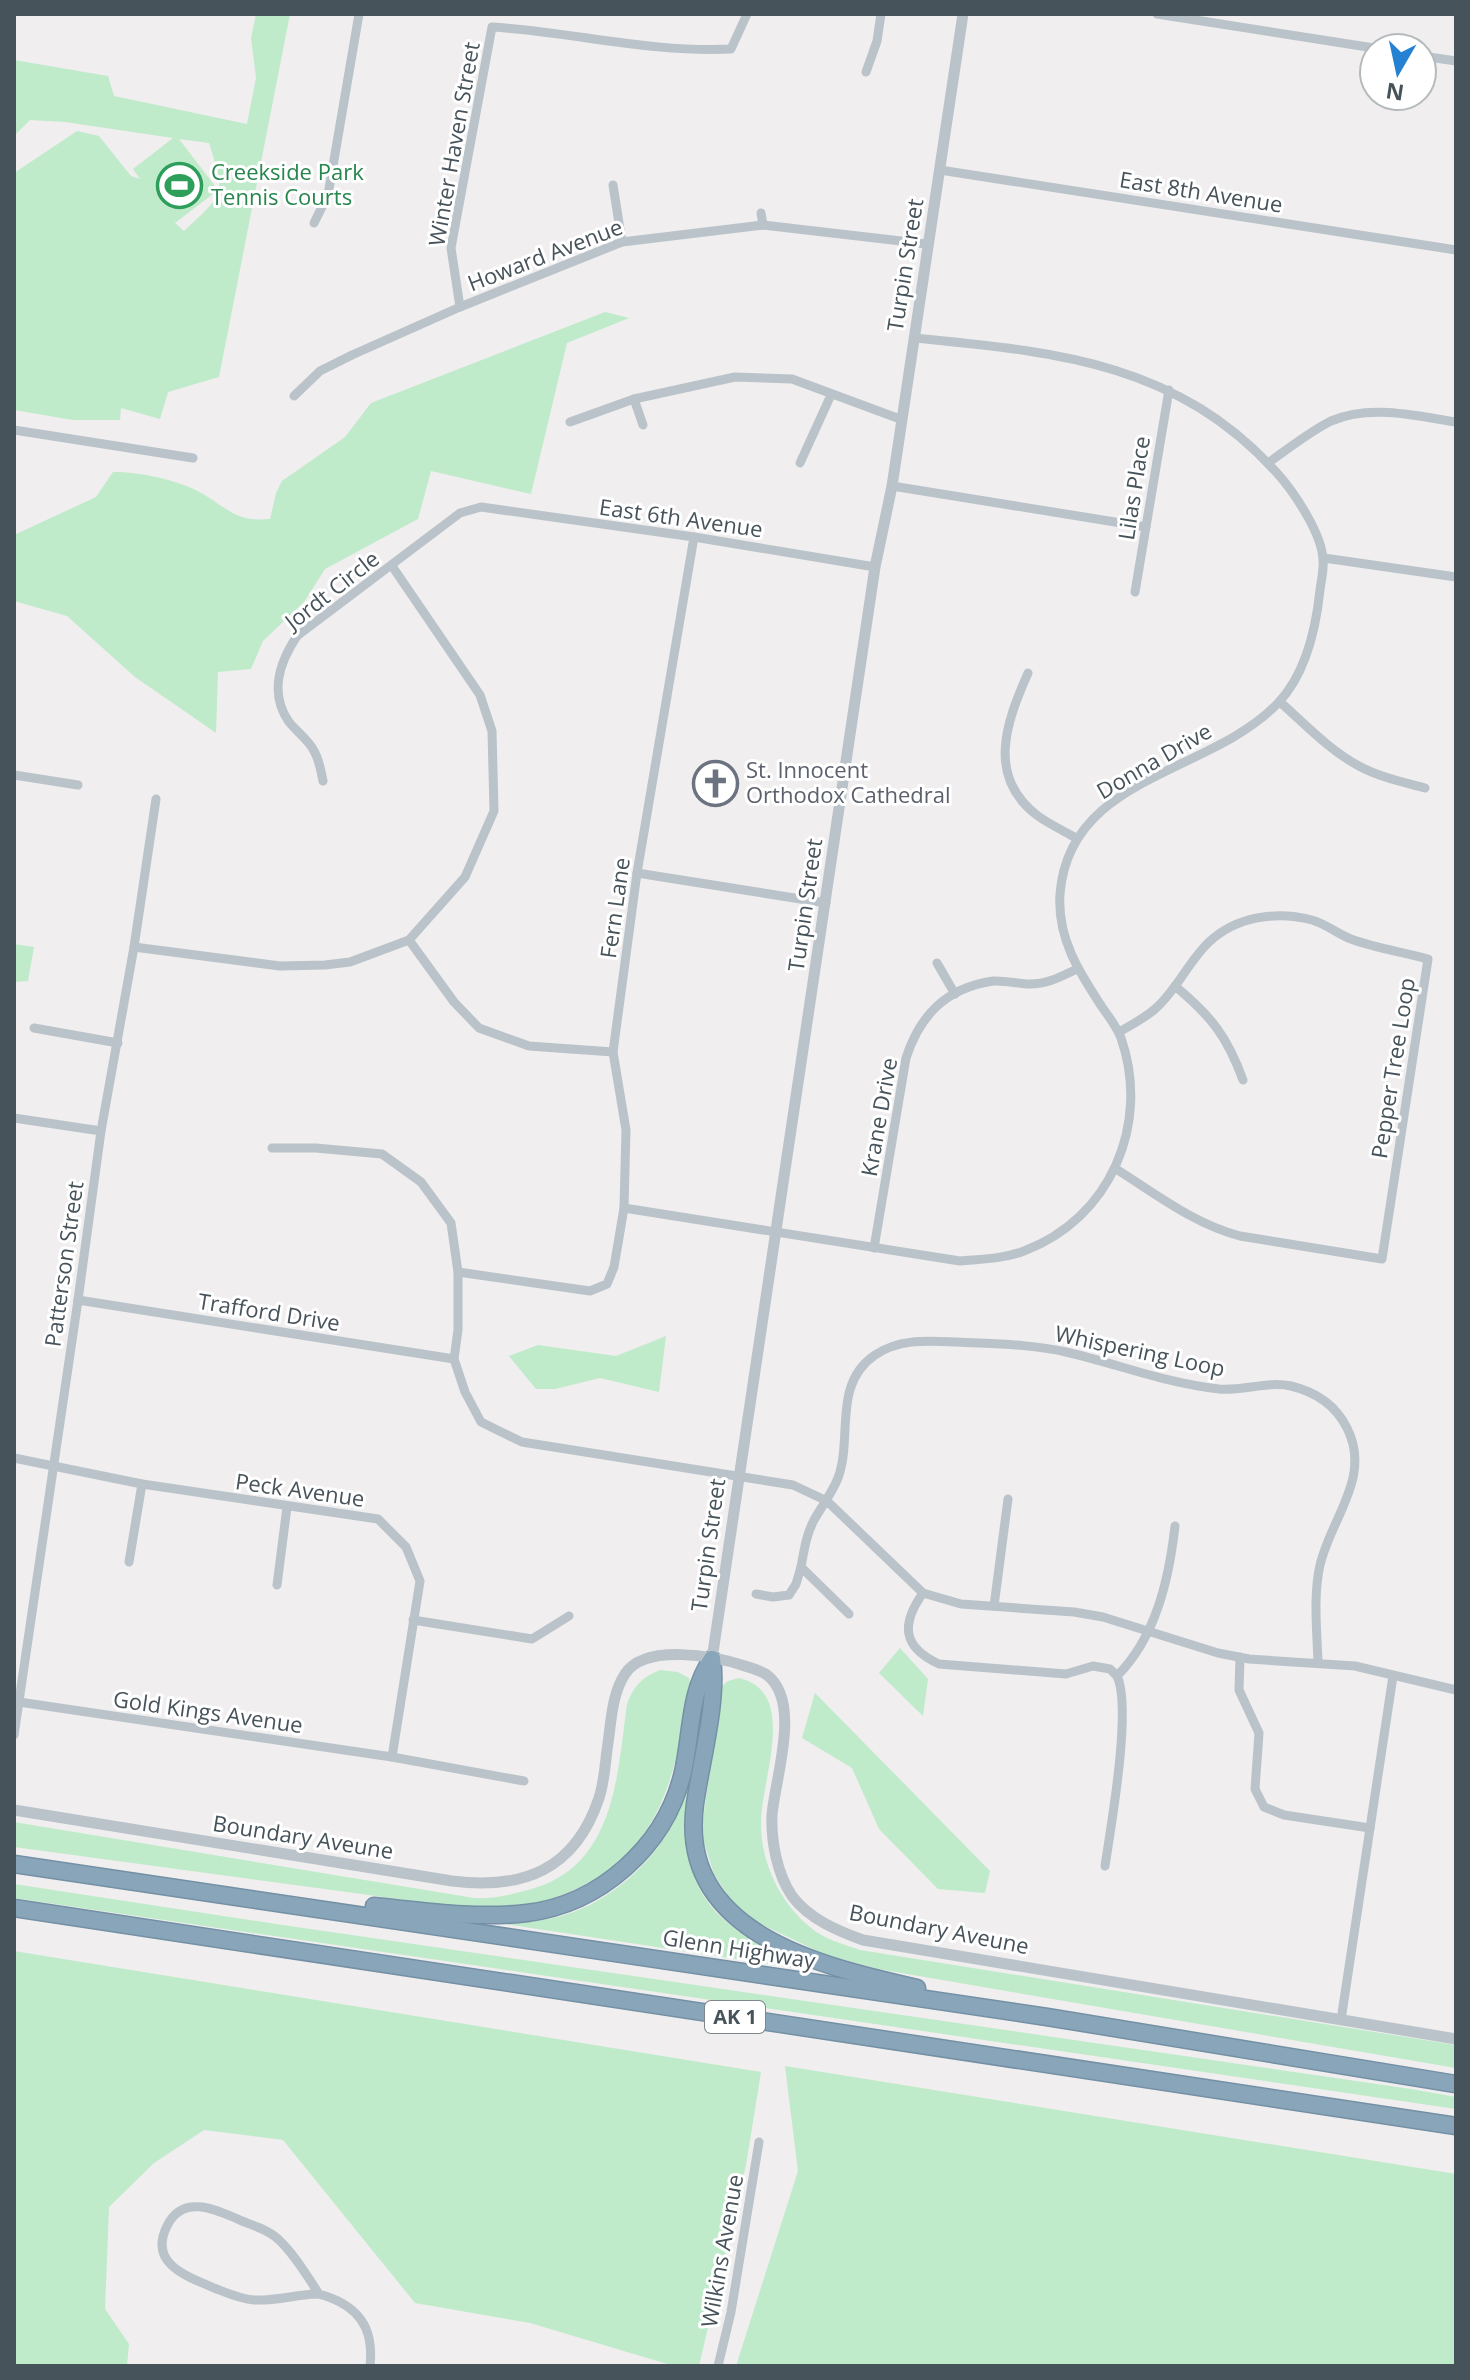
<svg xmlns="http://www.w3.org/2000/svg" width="1470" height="2380" font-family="'Open Sans',sans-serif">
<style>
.green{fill:#bfebcb;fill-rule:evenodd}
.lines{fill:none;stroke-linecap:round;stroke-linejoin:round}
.motorway-casing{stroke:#7490a5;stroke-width:19}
.minor{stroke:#bac3ca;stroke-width:9}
.tertiary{stroke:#bac3ca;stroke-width:11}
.motorway{stroke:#89a5b9;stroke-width:16}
.labels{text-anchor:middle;stroke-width:6;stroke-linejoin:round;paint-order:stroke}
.shield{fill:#fff;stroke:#7e878c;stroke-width:2}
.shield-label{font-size:20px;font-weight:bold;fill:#47535a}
.street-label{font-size:22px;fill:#47535a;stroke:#fff}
.leisure-label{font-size:22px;fill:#27864d;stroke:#fff;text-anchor:start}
.worship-label{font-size:22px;fill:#5b616d;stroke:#fff;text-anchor:start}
</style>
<rect width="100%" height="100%" fill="#f0eeee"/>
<!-- green -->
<g class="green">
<path d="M256 14H290L219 377 168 392 160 419 121 408 120 420H73L14 410V173L77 131 99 136 131 176 140 179 133 169 173 138 65 122 30 120 14 136V60L108 76 114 96 247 124 256 78 251 38ZM179 139 209 143C226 197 224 193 184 231L175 223 218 190Z"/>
<path d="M605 312 629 318 567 343 531 494 431 471 418 519 325 569 304 602 263 641 251 669 218 672 216 733 135 677 67 616 14 601V535L96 497 113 472C140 472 180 480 203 494 230 510 236 522 270 519L276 493 282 481 345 437 371 403Z"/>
<path d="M14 944 34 947 28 981 14 982Z"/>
<path d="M666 1336 659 1392 600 1378 555 1389H536L509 1356 538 1345 616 1356Z"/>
<path d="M900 1648 928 1679 923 1716 879 1673Z"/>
<path d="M660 1670 678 1672 689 1678 691 1688C672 1787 658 1864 550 1899 521 1909 488 1906 458 1907L14 1847V1822L474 1898C493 1899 509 1895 528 1890 615 1868 617 1777 627 1704 634 1686 641 1678 660 1670Z"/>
<path d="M739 1678C800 1692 760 1781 761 1825 761 1862 780 1903 810 1927 823 1939 843 1944 860 1950L1456 2045V2068L878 1969 824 1954 756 1922 736 1908 714 1874 701 1833 722 1686 728 1681Z"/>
<path d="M815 1693 990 1871 985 1893 938 1889 879 1829 852 1768 802 1738Z"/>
<path d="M692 1772C689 1803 683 1837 691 1866 705 1923 761 1947 809 1970L505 1924C521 1922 538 1921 554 1918 603 1907 649 1868 672 1825 681 1809 685 1789 692 1772Z"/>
<path d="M14 1884 283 1925 1411 2089 1456 2097V2109L14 1898Z"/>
<path d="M14 1951 761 2072 746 2165 699 2366H674L530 2323 415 2303 283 2140 204 2130 154 2163 109 2207 105 2309 129 2344 127 2366H14Z"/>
<path d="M785 2066 1456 2174V2366H736L798 2171Z"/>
</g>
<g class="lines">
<defs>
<g id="motorway">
<path d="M712 1659C718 1701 701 1761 695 1804 677 1933 820 1966 917 1988"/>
<path d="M14 1864 1047 2017 1456 2084"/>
<path d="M374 1906C424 1911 477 1919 527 1913 600 1904 664 1847 682 1776 692 1738 688 1692 712 1659"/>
<path d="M14 1908 1456 2126"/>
</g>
</defs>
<!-- motorway casing -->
<use href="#motorway" class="motorway-casing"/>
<!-- minor -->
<g class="minor">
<path d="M1157 14 1374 48"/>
<path d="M1422 56 1456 61"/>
<path d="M866 72 877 41 881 14"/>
<path d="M940 170 1456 250"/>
<path d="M613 185 622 242"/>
<path d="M761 213 763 225"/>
<path d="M314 223 328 195 359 14"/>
<path d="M460 307 451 248 492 27C572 32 651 53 731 49L747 14"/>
<path d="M294 396 320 371 352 355 460 307 622 242 763 225 927 244"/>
<path d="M634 399 643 425"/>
<path d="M570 422 634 399 735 377 792 379 900 419"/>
<path d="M14 430 193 458"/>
<path d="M800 463 831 395"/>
<path d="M1268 463C1288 449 1309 432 1331 421 1371 404 1415 416 1456 422"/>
<path d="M892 486 1146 527"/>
<path d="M1324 558 1456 577"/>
<path d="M1135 592 1169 390"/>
<path d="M1028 673C1006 723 986 777 1038 816 1049 824 1064 831 1076 838"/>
<path d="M1280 702C1305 724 1329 750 1359 766 1379 777 1403 782 1425 788"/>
<path d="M14 775 78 785"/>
<path d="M323 781C321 771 319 759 314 751 309 740 297 732 289 722 269 693 279 663 297 636L460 513 481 507 694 537 875 567"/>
<path d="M637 873 826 903"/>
<path d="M409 940 454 1002 479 1028 529 1046 613 1052"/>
<path d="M134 947 280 966 325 965 350 962 409 940 465 877 494 811 492 731 480 695 392 566"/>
<path d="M937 963 955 994"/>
<path d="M1175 986C1211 1016 1227 1036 1243 1080"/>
<path d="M34 1028 118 1043"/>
<path d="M14 1118 101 1131"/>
<path d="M272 1148H316L382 1154 421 1182 451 1223 458 1272V1330L454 1359 465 1392 481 1422 522 1442 793 1485 827 1501 923 1593 961 1604 1074 1612 1103 1617 1218 1653 1249 1659 1355 1666 1456 1690"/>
<path d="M1116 1169C1156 1194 1194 1224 1240 1236L1382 1259 1428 959C1403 952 1375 948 1351 939 1338 934 1326 924 1312 920 1276 911 1237 916 1209 942 1188 962 1177 990 1155 1009 1145 1018 1131 1025 1119 1032"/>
<path d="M624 1208 960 1261C981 1259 1003 1259 1024 1251 1110 1219 1151 1124 1121 1038 1117 1027 1109 1017 1102 1007 1079 972 1057 938 1060 894 1069 775 1211 774 1278 703 1305 675 1316 628 1320 590 1321 581 1324 570 1323 561 1323 535 1294 492 1277 473 1176 361 1054 352 915 338"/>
<path d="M874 1248 906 1058C920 1015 946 988 993 981 1005 980 1018 984 1030 984 1048 984 1062 976 1077 969"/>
<path d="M458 1272 590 1291 607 1284 614 1267 624 1208 626 1130 613 1052 637 873 694 537"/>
<path d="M78 1300 454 1359"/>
<path d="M14 1458 142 1484 378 1519 406 1547 420 1581 392 1757"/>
<path d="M129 1562 142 1484"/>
<path d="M277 1585 287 1507"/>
<path d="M923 1593C901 1624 902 1647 939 1664L1066 1674 1093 1666 1110 1669 1117 1676"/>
<path d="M756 1594 773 1597 789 1595 796 1584 801 1567"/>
<path d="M994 1606 1008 1499"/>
<path d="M849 1614 801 1567C804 1551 806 1535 814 1520 822 1506 832 1493 838 1478 853 1438 832 1384 875 1355 900 1338 929 1341 957 1342 993 1344 1031 1344 1066 1352 1118 1364 1165 1383 1219 1389 1242 1391 1269 1381 1291 1386 1316 1392 1336 1406 1347 1428 1372 1477 1331 1518 1320 1565 1313 1596 1317 1631 1318 1662"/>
<path d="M413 1620 532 1639 569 1616"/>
<path d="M1240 1657 1239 1690 1259 1733 1255 1789 1264 1807 1284 1815 1370 1828"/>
<path d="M19 1702 392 1757 524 1781"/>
<path d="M14 1735 78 1300 101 1131 134 947 156 799"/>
<path d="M1105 1866C1111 1826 1132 1708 1117 1676 1156 1637 1169 1579 1175 1526"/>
<path d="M1341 2020 1393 1676"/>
<path d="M319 2294C307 2276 295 2255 279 2240 269 2230 254 2226 242 2221 217 2210 183 2193 167 2226 148 2264 187 2276 214 2288 227 2293 240 2299 254 2300 275 2301 295 2295 315 2294 323 2294 331 2298 338 2301 366 2315 373 2337 370 2366"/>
<path d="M718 2366 731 2312 759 2142"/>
</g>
<!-- tertiary -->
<g class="tertiary">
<path d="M712 1659 875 567 892 486 963 14"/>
<path d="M14 1810 452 1881C523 1890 575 1870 599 1798 604 1783 605 1766 607 1750 611 1726 611 1695 625 1674 645 1643 715 1656 745 1666 751 1668 762 1671 767 1675 802 1702 775 1778 772 1815 771 1841 777 1874 792 1896 809 1919 838 1931 863 1940L1456 2039"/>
</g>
<!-- motorway -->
<use href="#motorway" class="motorway"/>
</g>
<!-- icons -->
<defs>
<symbol id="stadium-ring" viewBox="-11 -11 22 22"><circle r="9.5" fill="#fff" stroke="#2e9e5b" stroke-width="1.5"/><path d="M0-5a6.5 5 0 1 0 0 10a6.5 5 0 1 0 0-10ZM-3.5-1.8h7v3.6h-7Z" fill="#2e9e5b"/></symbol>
<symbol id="church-ring" viewBox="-11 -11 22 22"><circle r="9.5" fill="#fff" stroke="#6b7280" stroke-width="1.5"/><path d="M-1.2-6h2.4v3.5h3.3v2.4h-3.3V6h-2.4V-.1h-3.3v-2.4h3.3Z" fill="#6b7280"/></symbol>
</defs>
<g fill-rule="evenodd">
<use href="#stadium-ring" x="154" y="160" width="51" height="51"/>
<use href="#church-ring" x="690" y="758" width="51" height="51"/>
</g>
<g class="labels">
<!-- shield labels -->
<rect class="shield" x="705" y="2001" width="60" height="32" rx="6"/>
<g class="shield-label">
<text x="735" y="2024">AK 1</text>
</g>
<!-- street labels -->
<g class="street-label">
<text transform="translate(454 144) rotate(-80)" y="8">Winter Haven Street</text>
<text transform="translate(1201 192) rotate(9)" y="8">East 8th Avenue</text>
<text transform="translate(545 255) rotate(-21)" y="8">Howard Avenue</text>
<text transform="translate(905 265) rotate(-81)" y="8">Turpin Street</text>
<text transform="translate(1134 488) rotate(-81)" y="8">Lilas Place</text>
<text transform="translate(681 518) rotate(8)" y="8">East 6th Avenue</text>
<text transform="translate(332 590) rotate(-38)" y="8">Jordt Circle</text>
<text transform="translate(1154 761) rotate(-30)" y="8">Donna Drive</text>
<text transform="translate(805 905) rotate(-82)" y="8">Turpin Street</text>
<text transform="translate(615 908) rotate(-82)" y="8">Fern Lane</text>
<text transform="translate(1393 1068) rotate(-81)" y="8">Pepper Tree Loop</text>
<text transform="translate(879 1117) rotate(-80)" y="8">Krane Drive</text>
<text transform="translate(64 1264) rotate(-82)" y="8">Patterson Street</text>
<text transform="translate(269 1312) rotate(9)" y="8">Trafford Drive</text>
<text transform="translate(1140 1351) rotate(12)" y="8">Whispering Loop</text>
<text transform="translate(300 1490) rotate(8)" y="8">Peck Avenue</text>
<text transform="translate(708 1545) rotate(-82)" y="8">Turpin Street</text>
<text transform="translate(208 1712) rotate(8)" y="8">Gold Kings Avenue</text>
<text transform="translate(303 1837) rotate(9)" y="8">Boundary Aveune</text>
<text transform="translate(939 1929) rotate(11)" y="8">Boundary Aveune</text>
<text transform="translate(739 1949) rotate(9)" y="8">Glenn Highway</text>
<text transform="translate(722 2251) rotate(-80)" y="8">Wilkins Avenue</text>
</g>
<!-- leisure labels -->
<g class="leisure-label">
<text x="211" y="180">Creekside Park<tspan x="211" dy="25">Tennis Courts</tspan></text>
</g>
<!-- worship labels -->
<g class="worship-label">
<text x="746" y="778">St. Innocent<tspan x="746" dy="25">Orthodox Cathedral</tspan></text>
</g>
</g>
<!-- border -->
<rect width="1470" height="2380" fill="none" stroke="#47535a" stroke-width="32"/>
<!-- north arrow -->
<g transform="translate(1398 72) rotate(189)"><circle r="38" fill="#ffffff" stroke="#b5babd" stroke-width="2"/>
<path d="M0-6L14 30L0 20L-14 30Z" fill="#2582d3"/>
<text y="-12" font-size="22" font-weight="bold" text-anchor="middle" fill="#47535a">N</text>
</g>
</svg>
